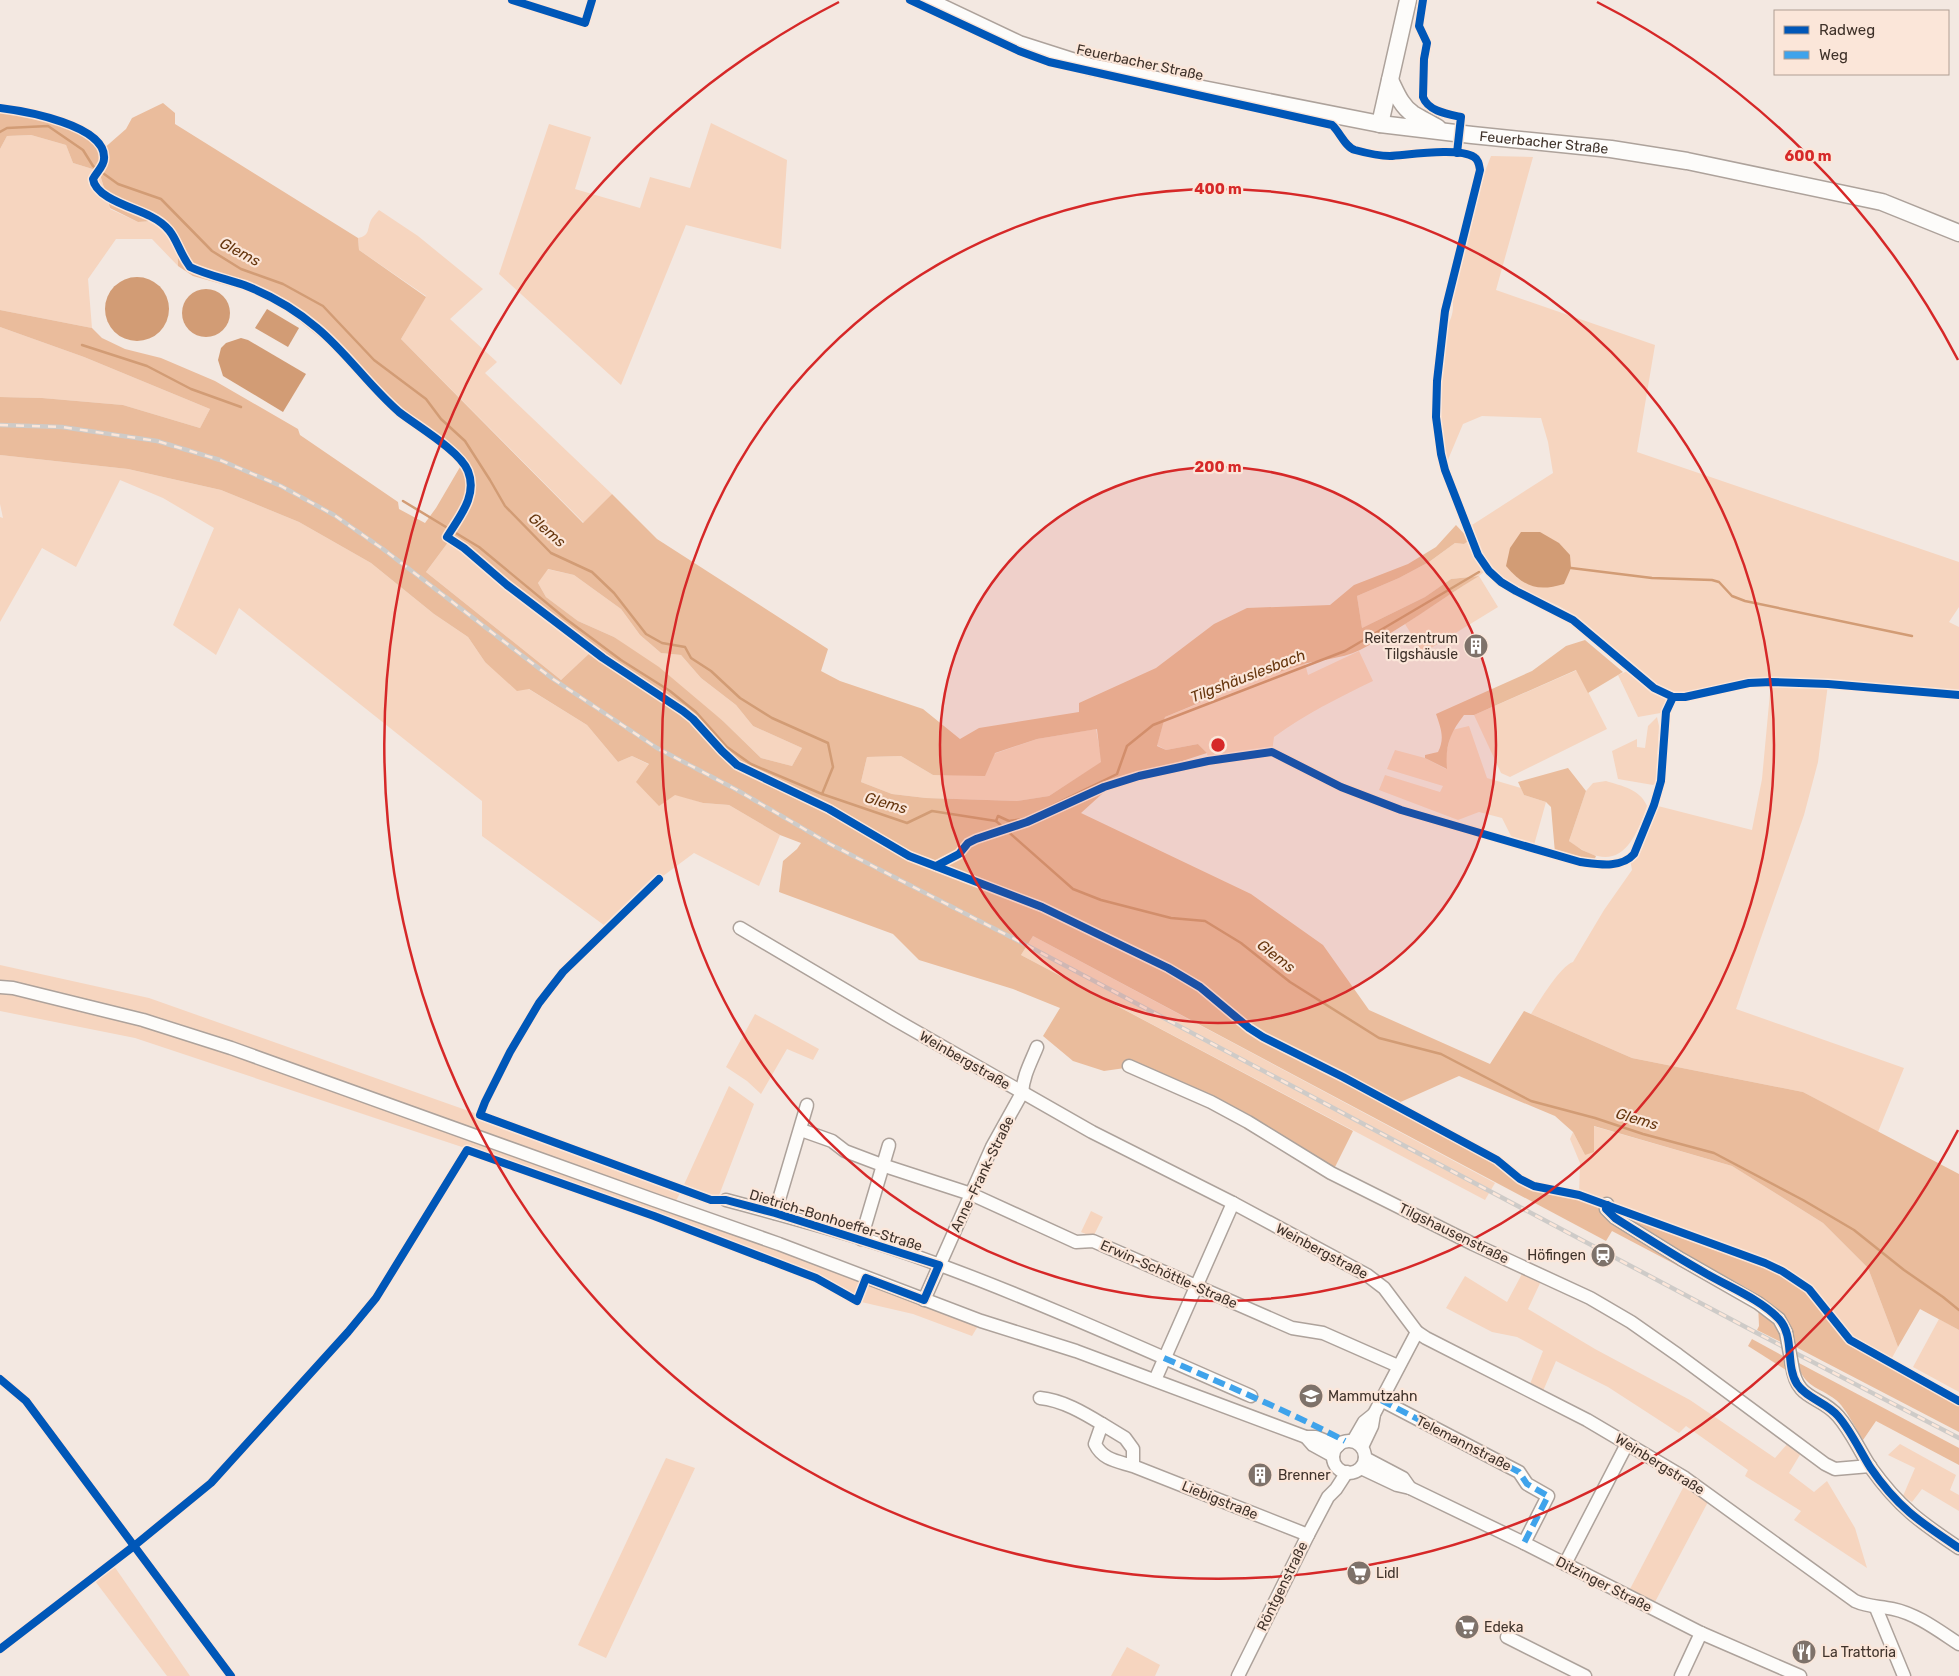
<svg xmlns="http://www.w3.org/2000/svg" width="1959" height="1676" font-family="Rubik,sans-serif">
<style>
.green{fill:#f6d5bf}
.forest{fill:#eabc9c;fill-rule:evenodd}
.water{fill:#d29c75}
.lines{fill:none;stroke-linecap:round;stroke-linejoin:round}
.stream{stroke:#d29c75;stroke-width:2.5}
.minor-casing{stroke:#ada29b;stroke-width:15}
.major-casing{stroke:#ada29b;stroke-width:19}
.minor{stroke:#fdfcfa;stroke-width:12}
.major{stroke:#fdfcfa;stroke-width:16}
.rail-casing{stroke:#cecbc8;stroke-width:4.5}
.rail{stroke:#fbe6d9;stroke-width:2.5;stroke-dasharray:8;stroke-linecap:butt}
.minor-bridge-casing{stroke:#ada29b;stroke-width:15;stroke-linecap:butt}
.minor-bridge{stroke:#fdfcfa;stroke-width:12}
.quiet{stroke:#3fa3eb;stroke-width:6;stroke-dasharray:12 6;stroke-linecap:butt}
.cycleway-casing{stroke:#fbe6d9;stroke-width:11}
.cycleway{stroke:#0057b8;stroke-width:8}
.ring{fill:none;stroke:#d62828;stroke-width:2.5}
.labels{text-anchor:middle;stroke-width:4.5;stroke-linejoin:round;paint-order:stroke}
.street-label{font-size:14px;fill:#3f322a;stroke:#fbe6d9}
.poi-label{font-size:14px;fill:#3f322a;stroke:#fbe6d9;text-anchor:start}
.water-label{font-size:15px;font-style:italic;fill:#66360e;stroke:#fbe6d9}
.centre{fill:#d62828;stroke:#fbe6d9;stroke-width:2.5}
.ring-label{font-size:15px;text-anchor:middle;font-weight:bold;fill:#d62828;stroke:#fbe6d9;stroke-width:4.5;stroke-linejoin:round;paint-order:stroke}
</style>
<rect width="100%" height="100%" fill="#f3e8e1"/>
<!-- green -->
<g class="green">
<path d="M711 123 787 160 781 249 686 225 621 385 499 274 549 124 591 137 575 189 640 208 650 177 690 188Z"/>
<path d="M31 135 66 145 73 163 99 171 110 209 138 222 166 220 177 235 178 266 152 239H116L88 279 92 328 0 310V149L7 136Z"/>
<path d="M1491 156 1533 157 1496 290 1655 345 1637 452 1959 562V607L1949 622 1959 627V695C1900 689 1838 677 1778 679 1770 679 1761 679 1752 680 1728 683 1697 698 1674 693 1642 686 1620 654 1597 634 1588 625 1578 618 1567 611 1548 598 1521 595 1503 579 1487 564 1476 546 1472 525L1553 473 1548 442 1541 418 1482 416 1463 424 1447 462 1438 417 1439 375 1445 327C1453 320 1455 305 1451 295L1480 184Z"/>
<path d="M379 210 418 236 483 289 450 319 497 362 485 373 612 494 584 523 401 339 426 296 359 250 358 238C370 236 367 229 371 220 373 217 376 213 379 210Z"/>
<path d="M0 327 84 357 210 409 200 428 123 405 42 398 0 397Z"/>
<path d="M0 455 128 469 221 490 299 522 371 563 434 614 468 637 485 662 587 725 618 762 632 756 650 765 675 794 703 803 729 805 780 835 759 886 694 853 659 879 608 928 482 836V801L239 608 216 655 173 625 214 528 163 498 120 480 76 567 42 548 0 622V517L3 518 0 504Z"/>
<path d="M1470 540 1475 554 1485 571 1479 576 1498 607 1423 653 1405 624 1478 576 1451 579 1425 597 1362 628 1357 596 1399 578 1429 562 1455 543 1464 544Z"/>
<path d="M449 541 592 652 561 680 426 572Z"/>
<path d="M547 569 574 575 621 609 640 635 661 653 681 655 701 678 736 705 753 726 802 748 792 766 761 758 723 721 614 637 578 621 546 597 538 583Z"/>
<path d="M1359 651 1373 681C1338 698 1305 714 1274 737L1272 752 1208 761 1207 753 1198 744 1166 750 1157 745 1165 717 1281 671 1305 663 1308 675Z"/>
<path d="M1577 670 1607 729 1510 777 1501 773 1474 715Z"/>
<path d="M1630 670 1654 688 1673 697 1666 712 1638 717 1618 675Z"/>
<path d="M1771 682 1828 684 1818 762 1804 815 1736 1009 1904 1068 1878 1132 1803 1092 1632 1058 1531 1014C1539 1002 1560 966 1573 962L1604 910 1632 870 1630 859 1634 854 1654 805 1752 830 1762 779Z"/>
<path d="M1657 717 1659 726 1656 783 1653 785 1618 779 1612 751 1637 739V747L1645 748 1648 726Z"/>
<path d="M1469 726 1487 778 1521 788 1524 795 1546 802 1534 845 1512 838 1502 818 1479 812 1458 820 1379 790 1385 775 1440 792 1443 786 1387 769 1395 750 1425 758 1446 769V754L1452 730Z"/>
<path d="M1096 729 1102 762 1049 796 1017 801 926 798 892 794 861 782 867 757 901 756 933 775 1037 739Z"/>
<path d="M1606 781C1622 786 1640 789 1647 806 1632 851 1614 875 1569 841L1586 791 1593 783Z"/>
<path d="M1033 936 1495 1183 1485 1200 1021 955Z"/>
<path d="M0 965 149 998 480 1115 682 1189 729 1086 754 1104 718 1198 682 1189 673 1207 981 1321 972 1336 913 1314 857 1301 816 1278 492 1157 135 1038 0 1011Z"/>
<path d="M755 1014 819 1049 813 1060 787 1049 761 1094 747 1081 726 1067Z"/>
<path d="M1593 1126 1732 1166 1823 1223 1868 1268 1898 1347 1888 1365 1848 1342 1817 1302 1798 1284 1764 1265 1623 1212C1615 1202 1603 1200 1591 1195L1590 1198 1579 1195 1580 1163 1570 1139 1573 1132 1585 1155Z"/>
<path d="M1091 1211 1103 1217 1093 1237 1081 1232Z"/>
<path d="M1523 1272 1542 1279 1528 1309 1595 1349 1690 1400 1775 1458 1789 1442 1801 1453 1789 1473 1814 1492 1827 1481 1855 1528 1867 1568 1794 1520 1801 1511 1745 1476 1748 1470 1686 1426 1679 1433 1608 1387 1556 1361 1543 1391 1530 1384 1543 1351 1517 1337 1492 1332 1446 1308 1465 1276 1507 1302Z"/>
<path d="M1939 1319 1959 1330V1392L1913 1367Z"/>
<path d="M1900 1444 1956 1475 1950 1490 1959 1495V1511L1922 1489 1912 1502 1903 1496 1915 1468 1888 1455Z"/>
<path d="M666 1458 695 1468 606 1658 578 1645Z"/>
<path d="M1684 1486 1709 1500 1655 1602 1630 1589Z"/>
<path d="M114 1566 190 1676H167L95 1581Z"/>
<path d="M1127 1647 1160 1665 1155 1676H1111Z"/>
</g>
<!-- forest -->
<g class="forest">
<path d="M163 103 175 113V124L358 238 359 250 426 297 401 339 583 523 612 494 657 539 828 649 821 671 840 681 923 709 960 739 979 728 1079 712V703L1156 668 1214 624 1247 608 1330 605 1354 585 1408 564 1436 547 1456 525 1470 540 1464 544 1455 543 1429 562 1399 578 1357 596 1362 628 1425 597 1451 579 1479 576C1439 600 1402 629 1360 650 1340 660 1317 659 1297 666 1252 680 1209 699 1165 717L1157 746 1166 750 1198 744 1207 753 1114 783 1081 813 1251 894 1323 945 1369 1010 1490 1064 1524 1011 1632 1058 1803 1092 1959 1174V1330L1920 1309 1898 1347 1868 1268 1823 1223 1732 1166 1594 1126V1152L1585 1155 1573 1132 1555 1116 1459 1076 1396 1104 1497 1160 1520 1179 1534 1186 1605 1206 1764 1265 1781 1273 1808 1291 1848 1342 1959 1405V1432L1792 1345C1790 1336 1789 1324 1784 1315 1776 1304 1728 1276 1714 1271 1704 1267 1694 1273 1684 1269L1612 1231 1606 1241 1033 936 1021 955 1353 1131 1334 1169 1276 1136 1125 1068 1104 1071 1073 1061 1043 1036 1060 1008 1013 989 919 960 893 934 779 892 783 861 797 849 801 843 780 835 729 805 703 803 675 795 659 806 636 782 649 764 632 756 618 762 587 725 529 689 517 691 485 662 468 637 434 614 371 563 299 522 221 490 128 469 0 455V397L42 398 123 405 200 428 210 409 84 357 0 327V310L92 328 102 338 125 349 161 358 215 381 298 429 300 435 398 502 399 509 425 523 436 508 460 467 456 460 389 407 371 390 345 358 293 316 271 301 243 290 193 276 178 266 177 235 166 220 138 222 110 208 99 171 73 163 66 145 31 135 7 136 0 149V108C34 112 83 119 102 150L126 129 132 118ZM449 541 591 652 561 680 426 572ZM548 569 574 575 621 609 640 635 661 653 681 655 701 678 736 705 753 726 802 748 792 766 761 758 723 721 659 667 614 637 578 621 546 597 538 583ZM1097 729 1101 762 1049 796 1017 801 926 798 892 794 861 782 867 757 901 756 933 775 985 776 995 753 1037 739Z"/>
<path d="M1585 640 1623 672 1588 693 1576 670 1474 715H1464C1450 733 1445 746 1447 769L1425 758V755L1438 752C1445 738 1441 729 1436 714L1532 671 1566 646Z"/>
<path d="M1568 768 1586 791 1569 841 1582 850 1596 856 1593 863 1574 859 1555 853 1551 807 1546 802 1524 795 1518 782Z"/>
<path d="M1758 1303 1779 1319 1783 1343 1757 1330 1759 1326Z"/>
<path d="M1752 1339 1785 1357 1786 1370 1748 1346Z"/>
<path d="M1797 1362 1959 1448V1465L1876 1421 1863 1440C1856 1429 1845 1407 1836 1400 1818 1386 1804 1388 1797 1362Z"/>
</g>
<!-- water -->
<g class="water">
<circle cx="137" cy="309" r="32"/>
<circle cx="206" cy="313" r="24"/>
<path d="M267 309 299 328 288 347 255 328Z"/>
<path d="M241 338 248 340 306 374 283 412 223 376 218 360 221 348 226 343Z"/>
<path d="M1521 532H1540L1559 543 1570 555 1571 568 1564 584C1537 592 1524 587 1506 566L1510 548Z"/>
</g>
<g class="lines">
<!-- stream -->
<g class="stream">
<path d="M0 132 7 128 48 126 83 150 93 166 118 184 161 199 212 251 241 269 283 284 323 306 374 360 426 399 441 419 465 441 490 480 505 506 551 553 592 572 614 593 646 634 662 643 685 647 691 658 711 671 740 698 772 718 828 743 833 767 822 794 907 823 932 811 996 821 1073 889 1101 900 1171 918 1205 921 1241 943 1290 982 1379 1038 1441 1054 1531 1101 1595 1118 1643 1134 1714 1153 1803 1200 1854 1230 1904 1270 1943 1297 1959 1310"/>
<path d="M82 345 147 366 191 389 241 407"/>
<path d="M403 501 479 547 566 619 621 660 670 691 696 712 727 747 751 764 822 794"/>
<path d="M1571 568 1652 578 1712 580 1719 582 1732 596 1745 601 1912 636"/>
<path d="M1039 812 1117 774 1127 746 1153 725 1345 651 1479 572"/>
<path d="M996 821 998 816 1009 821 1029 818"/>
<path d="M0 1384 23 1403 34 1416"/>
<path d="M46 1434 124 1538"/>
<path d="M134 1551 227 1676"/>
</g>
<defs>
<g id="minor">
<path d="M740 928 894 1019 1092 1132 1233 1203 1367 1275 1384 1288 1417 1332 1426 1338 1587 1420 1685 1478 1855 1601C1868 1607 1879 1606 1893 1609 1917 1614 1939 1631 1959 1644"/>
<path d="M0 987 13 988 143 1020 231 1048 654 1200 779 1244 981 1321 1076 1351 1306 1437H1316L1338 1446"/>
<path d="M1129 1066 1211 1102 1248 1122 1331 1173 1473 1244 1590 1298 1631 1322 1678 1355 1825 1464 1835 1469 1870 1466"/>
<path d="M801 1130 832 1141 845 1151 882 1165 971 1194 1076 1242 1093 1241 1292 1328 1323 1333 1398 1366"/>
<path d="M726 1200C797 1219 870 1239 940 1265 1045 1304 1148 1351 1251 1396"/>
<path d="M1607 1204 1606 1209 1615 1218 1681 1259 1758 1303 1779 1319 1786 1332"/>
<path d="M775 1213 807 1105"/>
<path d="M861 1239 889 1145"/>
<path d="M924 1300 992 1147 1022 1093C1023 1076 1031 1062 1037 1047"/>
<path d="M1792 1365C1797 1402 1819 1394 1838 1416 1852 1432 1860 1452 1871 1468 1899 1507 1920 1522 1959 1548"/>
<path d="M1155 1380 1233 1203"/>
<path d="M1040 1398C1062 1400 1084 1413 1102 1424"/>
<path d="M1381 1400 1519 1472 1527 1484 1548 1496 1524 1543"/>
<path d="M1306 1437 1313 1445 1333 1456"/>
<path d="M1353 1441 1364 1422 1374 1414"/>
<circle cx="1349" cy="1457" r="16"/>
<path d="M1362 1447 1372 1426 1374 1414 1417 1332"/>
<path d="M1365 1458 1403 1478 1410 1488"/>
<path d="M1133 1466C1117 1461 1103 1460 1095 1444L1102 1424 1125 1438 1133 1449V1466L1308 1535"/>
<path d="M1361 1468 1397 1485 1410 1488 1524 1543 1701 1633 1800 1676"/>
<path d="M1565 1564 1627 1444"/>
<path d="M1876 1608 1904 1676"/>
<path d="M1507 1637 1585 1676"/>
<path d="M1238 1676 1308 1535 1328 1497 1336 1489 1347 1472"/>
<path d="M1681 1676 1701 1633"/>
</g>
<g id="major">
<path id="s1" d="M926 0 1019 44 1091 67 1380 124 1472 135 1611 149 1687 161 1882 202 1959 233"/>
<path d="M1390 80C1396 92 1401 106 1413 114 1421 119 1430 123 1438 128"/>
<path d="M1380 124 1408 0"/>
</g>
</defs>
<!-- minor casing -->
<use href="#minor" class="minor-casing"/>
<!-- major casing -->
<use href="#major" class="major-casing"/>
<!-- minor -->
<use href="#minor" class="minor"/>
<!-- major -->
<use href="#major" class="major"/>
<defs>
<path id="rail" d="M0 425 62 427 157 441 220 460 281 486 334 515 383 549 553 679 657 748 737 790 830 844 1032 948 1755 1332 1959 1438"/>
</defs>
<!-- rail casing -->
<use href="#rail" class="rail-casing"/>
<!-- rail -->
<use href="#rail" class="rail"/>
<defs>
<path id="minor-bridge" d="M1786 1332 1792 1365"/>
</defs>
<!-- minor-bridge casing -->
<use href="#minor-bridge" class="minor-bridge-casing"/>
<!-- minor-bridge -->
<use href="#minor-bridge" class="minor-bridge"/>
<!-- quiet -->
<g class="quiet">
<path d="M1164 1358C1225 1385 1286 1410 1345 1441"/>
<path d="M1381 1400 1519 1472 1527 1484 1548 1496 1524 1543"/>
</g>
<defs>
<g id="cycleway">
<path d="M512 0 585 23 592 0"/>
<path d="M910 0 1019 51 1049 62 1332 125C1340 132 1345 147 1355 150 1366 153 1379 156 1390 156 1408 155 1459 147 1474 157 1479 160 1479 165 1480 170L1445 311 1437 381 1436 417 1441 454 1445 470 1478 555 1489 571 1501 582 1516 591 1573 620 1654 688 1673 697H1685L1749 683 1771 682 1828 684 1959 695"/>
<path d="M1423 0 1419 26 1427 43 1424 59 1423 97C1428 111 1447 114 1461 117L1457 153"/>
<path d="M0 108C24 111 107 125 104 159 104 166 96 173 93 179 95 198 135 208 150 216 178 230 174 245 190 267 207 275 226 279 244 285 270 295 296 310 317 328 347 353 369 386 399 412 417 426 460 451 468 471 478 496 459 517 447 537L464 548 507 585 603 658 683 711 693 719 722 751 737 765 829 809 909 856 1042 907 1168 968 1200 987 1249 1028 1263 1037 1343 1077 1497 1160 1520 1179 1534 1186 1579 1195 1765 1263 1782 1271 1809 1289 1850 1340 1959 1401"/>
<path d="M936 866 959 854 968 843 976 839 1027 822 1104 787 1139 776 1208 761 1272 752 1341 787 1401 810 1580 862C1597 864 1621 869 1634 854L1654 805 1661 781 1666 712 1673 697"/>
<path d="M1607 1205 1606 1209 1615 1218C1645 1237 1675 1256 1705 1273 1729 1287 1760 1299 1779 1319 1795 1336 1785 1365 1797 1384 1807 1399 1826 1402 1838 1416 1851 1431 1860 1451 1870 1467 1897 1507 1920 1522 1959 1548"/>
<path d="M0 1379 26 1401 231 1676"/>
<path d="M0 1649 134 1546 211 1483 348 1332 376 1298 467 1150 654 1216 816 1278 857 1301 866 1278 924 1300 939 1265 775 1213 726 1200H711L480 1115 485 1102 510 1052 539 1003 563 972 659 879"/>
</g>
</defs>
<!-- cycleway casing -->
<use href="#cycleway" class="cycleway-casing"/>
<!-- cycleway -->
<use href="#cycleway" class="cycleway"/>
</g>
<!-- distance rings -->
<circle cx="1218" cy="745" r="278" fill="#d62828" fill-opacity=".12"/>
<g class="ring">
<circle cx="1218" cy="745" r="278"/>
<circle cx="1218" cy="745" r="556"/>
<path d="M1958 1130A834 834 0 1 1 839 2M1597 2A834 834 0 0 1 1958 360"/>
</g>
<!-- icons -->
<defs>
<symbol id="building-disc" viewBox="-11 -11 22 22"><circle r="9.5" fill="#7e726a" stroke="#fbe6d9"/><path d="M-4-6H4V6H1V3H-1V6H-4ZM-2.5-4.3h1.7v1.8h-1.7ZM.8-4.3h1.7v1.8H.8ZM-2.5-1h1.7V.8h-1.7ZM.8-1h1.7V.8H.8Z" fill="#fff"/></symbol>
<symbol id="station-disc" viewBox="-11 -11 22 22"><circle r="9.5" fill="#7e726a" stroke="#fbe6d9"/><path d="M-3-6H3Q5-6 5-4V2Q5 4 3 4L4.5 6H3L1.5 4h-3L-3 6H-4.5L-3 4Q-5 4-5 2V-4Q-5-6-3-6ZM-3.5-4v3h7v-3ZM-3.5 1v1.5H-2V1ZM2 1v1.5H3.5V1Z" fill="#fff"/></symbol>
<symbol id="school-disc" viewBox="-11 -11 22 22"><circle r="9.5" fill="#7e726a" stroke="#fbe6d9"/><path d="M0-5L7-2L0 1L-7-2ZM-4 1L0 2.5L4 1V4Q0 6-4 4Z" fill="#fff"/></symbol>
<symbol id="supermarket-disc" viewBox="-11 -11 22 22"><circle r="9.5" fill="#7e726a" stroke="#fbe6d9"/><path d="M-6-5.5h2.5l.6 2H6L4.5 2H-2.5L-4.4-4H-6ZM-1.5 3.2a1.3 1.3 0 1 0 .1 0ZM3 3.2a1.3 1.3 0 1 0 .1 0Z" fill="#fff"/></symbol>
<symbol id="restaurant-disc" viewBox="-11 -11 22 22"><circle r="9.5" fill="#7e726a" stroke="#fbe6d9"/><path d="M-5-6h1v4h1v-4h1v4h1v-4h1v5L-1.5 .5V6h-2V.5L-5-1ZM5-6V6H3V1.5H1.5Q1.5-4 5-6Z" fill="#fff"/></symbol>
</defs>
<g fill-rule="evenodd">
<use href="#building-disc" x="1462" y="632" width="28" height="28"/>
<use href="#station-disc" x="1589" y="1241" width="28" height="28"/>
<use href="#school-disc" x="1297" y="1382" width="28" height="28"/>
<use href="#building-disc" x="1246" y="1461" width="28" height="28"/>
<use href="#supermarket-disc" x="1345" y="1559" width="28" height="28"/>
<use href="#supermarket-disc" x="1453" y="1613" width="28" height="28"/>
<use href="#restaurant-disc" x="1790" y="1638" width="28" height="28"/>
</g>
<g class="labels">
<!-- street labels -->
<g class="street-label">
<text transform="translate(1140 62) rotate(12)" y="5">Feuerbacher Straße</text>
<text dy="5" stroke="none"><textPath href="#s1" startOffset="638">Feuerbacher Straße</textPath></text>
<text transform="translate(965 1060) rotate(30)" y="5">Weinbergstraße</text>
<text transform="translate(982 1174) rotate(-64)" y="5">Anne-Frank-Straße</text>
<text transform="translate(836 1220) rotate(17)" y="5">Dietrich-Bonhoeffer-Straße</text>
<text transform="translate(1454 1233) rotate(26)" y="5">Tilgshausenstraße</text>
<text transform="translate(1322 1251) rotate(28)" y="5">Weinbergstraße</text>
<text transform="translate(1169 1274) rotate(24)" y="5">Erwin-Schöttle-Straße</text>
<text transform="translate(1464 1443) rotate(27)" y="5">Telemannstraße</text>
<text transform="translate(1660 1464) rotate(32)" y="5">Weinbergstraße</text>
<text transform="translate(1220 1500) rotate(22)" y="5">Liebigstraße</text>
<text transform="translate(1604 1584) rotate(27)" y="5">Ditzinger Straße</text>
<text transform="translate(1282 1586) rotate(-64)" y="5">Röntgenstraße</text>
</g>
<!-- poi labels -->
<g class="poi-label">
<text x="1458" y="643" text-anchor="end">Reiterzentrum<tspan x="1458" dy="16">Tilgshäusle</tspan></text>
<text x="1586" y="1260" text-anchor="end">Höfingen</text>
<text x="1328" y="1401">Mammutzahn</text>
<text x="1278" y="1480">Brenner</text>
<text x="1376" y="1578">Lidl</text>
<text x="1484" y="1632">Edeka</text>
<text x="1822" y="1657">La Trattoria</text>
</g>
<!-- water labels -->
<g class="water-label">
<text transform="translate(240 252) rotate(28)" y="5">Glems</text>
<text transform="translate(547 530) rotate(41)" y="5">Glems</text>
<text transform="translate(1248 676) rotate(-21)" y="5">Tilgshäuslesbach</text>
<text transform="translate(886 803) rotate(16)" y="5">Glems</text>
<text transform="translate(1276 956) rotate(38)" y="5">Glems</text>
<text transform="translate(1637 1119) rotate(16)" y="5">Glems</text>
</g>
</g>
<circle cx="1218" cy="745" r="8" class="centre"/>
<g class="ring-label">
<text x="1808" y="161">600 m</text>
<text x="1218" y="194">400 m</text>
<text x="1218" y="472">200 m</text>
</g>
<!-- legend -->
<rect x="1774" y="10" width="175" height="65" fill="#fbe6d9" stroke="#b09e93"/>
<rect x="1784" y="26" width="25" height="8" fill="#0057b8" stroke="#b09e93"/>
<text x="1819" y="35" font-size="15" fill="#3f322a">Radweg</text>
<rect x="1784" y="51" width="25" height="8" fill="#3fa3eb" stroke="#b09e93"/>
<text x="1819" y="60" font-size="15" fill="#3f322a">Weg</text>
</svg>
